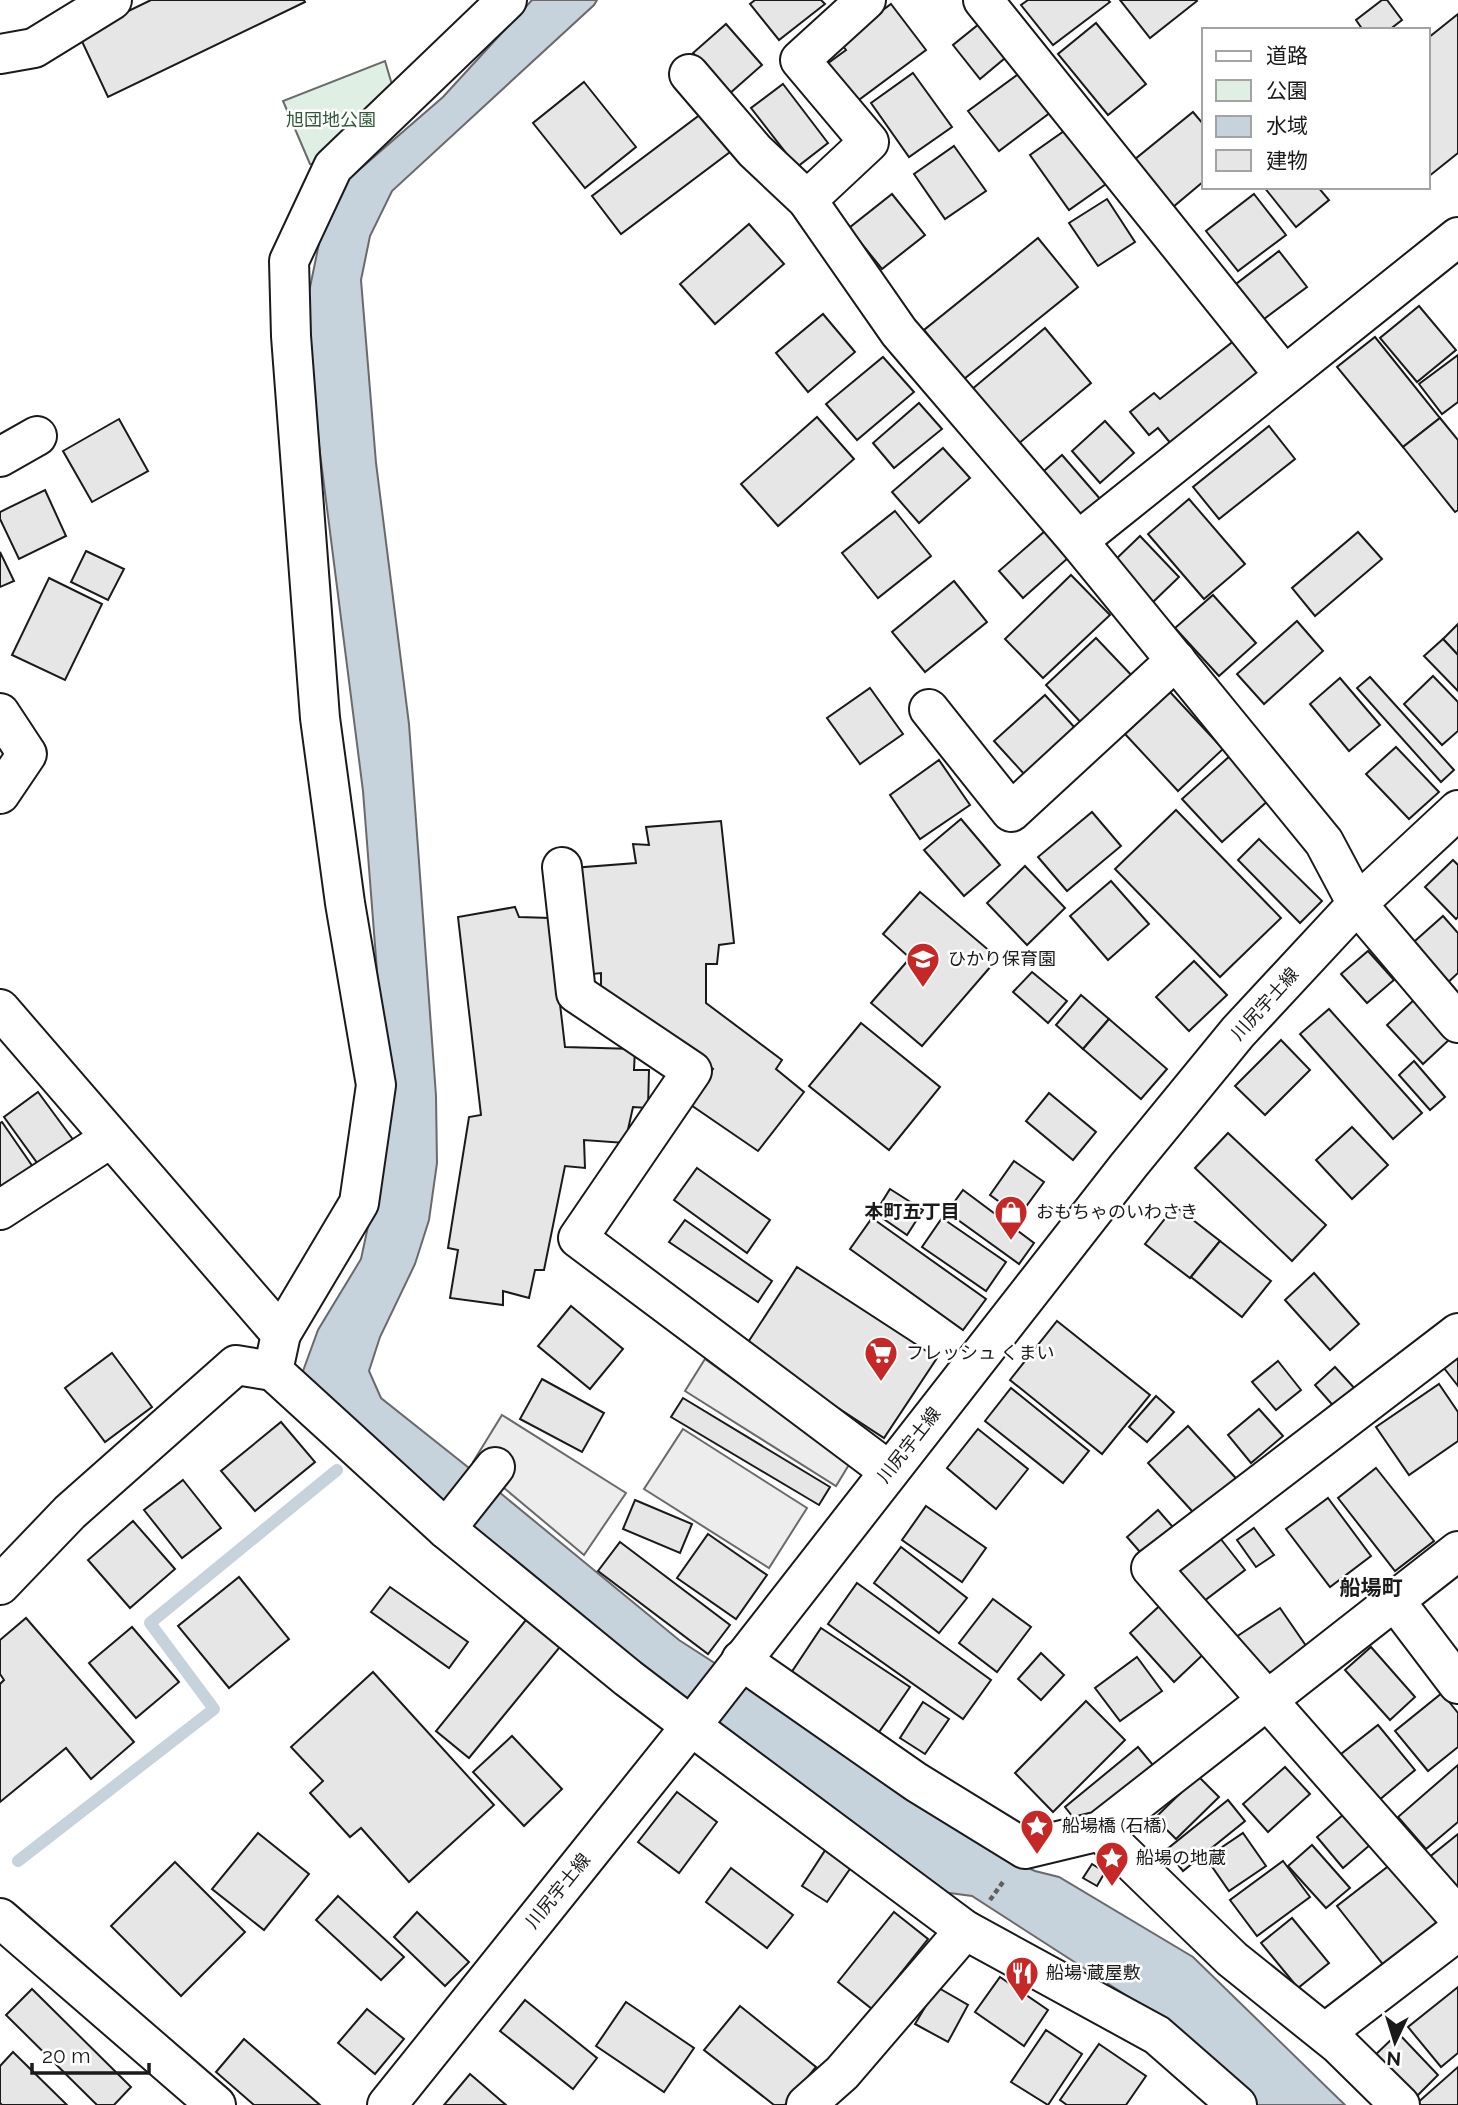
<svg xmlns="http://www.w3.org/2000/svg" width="1458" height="2105" font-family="Raleway,'Noto Sans JP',sans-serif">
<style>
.green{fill:#e0efe3;stroke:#6a6a6a;stroke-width:2}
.parking{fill:#ededed;stroke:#6a6a6a;stroke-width:2}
.water{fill:#c6d2dc;stroke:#6a6a6a;stroke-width:2}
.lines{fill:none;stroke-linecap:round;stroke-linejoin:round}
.stream{stroke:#c6d2dc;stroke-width:12}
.building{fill:#e6e6e6;stroke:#1a1a1a;stroke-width:2}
.minor-casing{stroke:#1a1a1a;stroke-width:42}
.major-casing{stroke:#1a1a1a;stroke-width:42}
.path{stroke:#5f5f5f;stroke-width:4.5;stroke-dasharray:5 3.5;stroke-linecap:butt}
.minor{stroke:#fff;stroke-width:38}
.major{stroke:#fff;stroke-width:38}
.labels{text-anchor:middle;stroke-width:5;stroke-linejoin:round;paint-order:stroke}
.park-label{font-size:18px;fill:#2b5a34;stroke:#fff}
.poi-label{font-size:18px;fill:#1a1a1a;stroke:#fff;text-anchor:start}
.street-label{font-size:18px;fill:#1a1a1a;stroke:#fff}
.neighbourhood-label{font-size:19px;font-weight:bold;fill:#1a1a1a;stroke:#fff}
.quarter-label{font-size:21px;font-weight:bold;fill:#1a1a1a;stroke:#fff}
</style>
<rect width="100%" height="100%" fill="#fff"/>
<!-- green -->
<path class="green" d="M385 61 398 105 333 167 310 164 283 101Z"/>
<!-- parking -->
<g class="parking">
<path d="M705 1359 850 1463 836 1486 685 1391Z"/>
<path d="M502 1415 626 1493 584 1555 473 1462Z"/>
<path d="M683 1429 807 1508 769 1568 644 1489Z"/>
</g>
<!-- water -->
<path class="water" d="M532 0H597L594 5 392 191 370 236 361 280 376 463 409 724 436 1096 437 1163 429 1220 415 1264 380 1337 369 1371 381 1398 493 1487 679 1640 764 1695 998 1855 1035 1871 1059 1877 1193 1957 1345 2105H1257L1138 2003 972 1896 942 1892 725 1731 312 1402 303 1371 318 1330 361 1259 378 1180 385 1110 377 971 363 791 309 367 308 297 324 219 345 182 443 97Z"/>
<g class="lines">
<!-- stream -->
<path class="stream" d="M18 1861 214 1709 150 1623 337 1470"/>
</g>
<!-- building -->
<g class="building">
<path d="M151 0H304L305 2 108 97 79 35Z"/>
<path d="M755 0H821L825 4 779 40 750 4Z"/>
<path d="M1028 0H1108L1110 2 1053 45 1021 5Z"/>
<path d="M1120 0H1196L1197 1 1150 38Z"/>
<path d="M1382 0H1387L1402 20 1389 30H1363L1356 20Z"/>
<path d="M891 4 926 50 856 102 827 64 846 50 840 42Z"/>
<path d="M1458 14V153L1428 177V38Z"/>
<path d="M984 20 1011 53 980 79 953 45Z"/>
<path d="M1096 23 1146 84 1108 115 1058 54Z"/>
<path d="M726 24 762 65 729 94 693 53Z"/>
<path d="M1025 69 1055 109 999 151 968 111Z"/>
<path d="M913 73 952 127 909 157 871 103Z"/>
<path d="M584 82 636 147 585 188 533 123Z"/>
<path d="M783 84 828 143 797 167 751 108Z"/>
<path d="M1193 112 1204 125V181L1173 207 1134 160Z"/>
<path d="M701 114 730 152 621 234 592 196Z"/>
<path d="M1067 129 1106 184 1069 210 1030 155Z"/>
<path d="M954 146 986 191 945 219 914 174Z"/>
<path d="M1264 187H1318L1329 200 1296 227Z"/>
<path d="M892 194 925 235 882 269 849 228Z"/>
<path d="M1254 194 1286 235 1238 271 1206 231Z"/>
<path d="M1107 199 1135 242 1098 266 1069 223Z"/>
<path d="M749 224 784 264 715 324 680 284Z"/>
<path d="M1038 238 1078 287 964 379 924 330Z"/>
<path d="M1279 251 1307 287 1264 319 1236 284Z"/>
<path d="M1419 306 1456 350 1417 382 1380 338Z"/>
<path d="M823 314 855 352 808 392 776 353Z"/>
<path d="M1045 328 1091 383 1011 450 965 395Z"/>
<path d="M1375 337 1440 418 1403 447 1337 367Z"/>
<path d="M1235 340 1266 379 1176 450 1158 428 1149 435 1130 412 1154 393 1160 399Z"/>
<path d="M1458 355V402L1442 414 1419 384Z"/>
<path d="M883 357 914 392 857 440 826 404Z"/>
<path d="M919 403 942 429 894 468 873 443Z"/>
<path d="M817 417 854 459 778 526 741 484Z"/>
<path d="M1440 418 1458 440V510L1455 512 1403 447Z"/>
<path d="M119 419 148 471 92 502 63 451Z"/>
<path d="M1105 421 1134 453 1100 483 1072 451Z"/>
<path d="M1269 426 1295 459 1219 519 1193 487Z"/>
<path d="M943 448 970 478 919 523 892 492Z"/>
<path d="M1062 455 1101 500 1074 523 1036 478Z"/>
<path d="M45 490 66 536 19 559 0 519V512Z"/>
<path d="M1189 499 1245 564 1204 599 1148 534Z"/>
<path d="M895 511 931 556 878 598 842 553Z"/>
<path d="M1045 531 1068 558 1023 598 999 571Z"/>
<path d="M1358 532 1382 559 1315 616 1292 588Z"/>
<path d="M1140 536 1179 577 1153 602 1114 561Z"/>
<path d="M86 551 124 569 108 600 71 582Z"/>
<path d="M0 552 14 581 0 587Z"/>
<path d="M1071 575 1110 615 1043 678 1005 639Z"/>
<path d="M49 578 102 604 65 680 12 655Z"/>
<path d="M954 581 987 622 925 672 892 632Z"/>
<path d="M1213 595 1256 643 1219 676 1175 628Z"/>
<path d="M1297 621 1323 651 1264 704 1237 674Z"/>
<path d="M1458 624V655L1443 639Z"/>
<path d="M1096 638 1136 680 1086 728 1046 685Z"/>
<path d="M1443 639 1458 655V691L1424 656Z"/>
<path d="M1433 676 1458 702V731L1442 745 1404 704Z"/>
<path d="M1370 677 1454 770 1441 782 1357 688Z"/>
<path d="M1340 678 1380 725 1349 751 1310 704Z"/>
<path d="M870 688 903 734 860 764 827 718Z"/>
<path d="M1170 692 1223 749 1178 791 1125 734Z"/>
<path d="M1045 695 1076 729 1025 775 994 741Z"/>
<path d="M1396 747 1439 792 1409 819 1366 774Z"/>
<path d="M1231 755 1271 798 1222 842 1182 799Z"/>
<path d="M939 760 970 805 920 839 890 795Z"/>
<path d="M1176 810 1281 918 1220 977 1115 869Z"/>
<path d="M1092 812 1121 846 1067 891 1038 857Z"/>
<path d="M961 819 1000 865 964 896 924 850Z"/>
<path d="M721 821 734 943 719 945 717 964H706V1003L782 1060 776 1069 804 1092 758 1151 688 1103 713 1069 601 988V973L584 975 572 868 636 863 633 844 649 845 646 827Z"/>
<path d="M1259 839 1322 901 1300 923 1238 860Z"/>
<path d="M1453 860 1458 865V917L1456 919 1425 887Z"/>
<path d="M1025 866 1065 908 1027 945 987 903Z"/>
<path d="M1111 881 1149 924 1108 960 1070 916Z"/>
<path d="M920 892 998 958 922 1046 871 1003 910 958 883 934Z"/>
<path d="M515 907 519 917 550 918 565 1047 635 1049 634 1070H649L648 1108 633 1107 625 1143 584 1140 585 1168 565 1166 544 1270H535L529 1298 503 1291V1305L450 1298 458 1250 448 1248 469 1117 481 1115 458 917Z"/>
<path d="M1443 916 1458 933V973L1443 987 1407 948Z"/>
<path d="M1368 951 1394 980 1367 1003 1341 974Z"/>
<path d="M1194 961 1227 995 1189 1031 1156 997Z"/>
<path d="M1032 972 1067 1001 1048 1023 1013 992Z"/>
<path d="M1081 995 1109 1019 1083 1049 1056 1025Z"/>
<path d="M1415 999 1451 1038 1423 1064 1387 1025Z"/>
<path d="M1329 1009 1422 1113 1393 1139 1300 1034Z"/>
<path d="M1109 1019 1167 1069 1141 1099 1083 1049Z"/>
<path d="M861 1023 940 1087 889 1150 809 1086Z"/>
<path d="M1281 1040 1310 1070 1265 1115 1235 1086Z"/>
<path d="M1414 1061 1445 1097 1430 1110 1399 1075Z"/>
<path d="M38 1092 77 1145 43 1171 4 1117Z"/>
<path d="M1049 1093 1096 1132 1073 1160 1026 1121Z"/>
<path d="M2 1122 33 1167 0 1190V1123Z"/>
<path d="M1352 1127 1388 1165 1352 1199 1316 1160Z"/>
<path d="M1228 1133 1326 1225 1292 1261 1195 1168Z"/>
<path d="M1014 1161 1044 1182 1019 1216 990 1195Z"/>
<path d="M697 1168 770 1220 747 1253 674 1200Z"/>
<path d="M890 1189 923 1210 907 1235 875 1213Z"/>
<path d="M963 1190 1034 1243 1019 1264 947 1212Z"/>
<path d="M1175 1206 1220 1241 1190 1278 1145 1244Z"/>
<path d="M872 1218 986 1299 963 1330 850 1249Z"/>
<path d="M942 1218 1006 1262 986 1291 922 1247Z"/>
<path d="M685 1220 772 1281 758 1302 669 1242Z"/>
<path d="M1220 1241 1271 1281 1242 1317 1191 1277Z"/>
<path d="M797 1267 937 1358 884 1438 745 1347Z"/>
<path d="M1314 1273 1359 1324 1330 1350 1285 1300Z"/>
<path d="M571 1306 623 1349 590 1389 538 1346Z"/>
<path d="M1057 1321 1150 1395 1102 1454 1010 1380Z"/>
<path d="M1458 1349V1386L1440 1363Z"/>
<path d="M112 1353 152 1407 105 1442 65 1388Z"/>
<path d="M1278 1361 1301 1390 1276 1410 1252 1382Z"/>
<path d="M1335 1367 1357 1391 1337 1410 1315 1385Z"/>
<path d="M542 1379 604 1413 582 1452 520 1419Z"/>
<path d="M1439 1384 1458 1412V1441L1409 1475 1376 1427Z"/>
<path d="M1011 1388 1089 1451 1063 1483 985 1421Z"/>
<path d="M1156 1396 1174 1412 1147 1442 1129 1427Z"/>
<path d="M683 1398 830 1487 819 1505 671 1417Z"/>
<path d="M1259 1409 1283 1436 1251 1463 1228 1435Z"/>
<path d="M281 1422 315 1462 255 1511 221 1471Z"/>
<path d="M1188 1426 1244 1487 1203 1523 1148 1463Z"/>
<path d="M978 1429 1028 1469 996 1509 947 1468Z"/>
<path d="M1376 1468 1434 1541 1395 1571 1338 1498Z"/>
<path d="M183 1480 221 1528 182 1558 144 1510Z"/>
<path d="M1328 1498 1371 1556 1330 1587 1286 1529Z"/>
<path d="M635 1500 692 1524 680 1553 623 1529Z"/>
<path d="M926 1506 986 1548 962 1582 902 1540Z"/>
<path d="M1158 1510 1178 1533 1147 1560 1127 1537Z"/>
<path d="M133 1521 175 1569 130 1608 88 1560Z"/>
<path d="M1254 1528 1274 1555 1256 1567 1237 1540Z"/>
<path d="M708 1534 767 1575 736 1619 677 1578Z"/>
<path d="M1220 1538 1245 1570 1200 1604 1175 1572Z"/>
<path d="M620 1542 730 1625 708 1654 598 1571Z"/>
<path d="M901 1547 967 1598 939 1633 874 1583Z"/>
<path d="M239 1577 289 1639 229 1688 178 1626Z"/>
<path d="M857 1583 991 1680 963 1719 828 1624Z"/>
<path d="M390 1587 468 1642 449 1668 371 1612Z"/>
<path d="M993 1599 1031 1627 997 1672 959 1643Z"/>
<path d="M1166 1600 1210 1648 1174 1682 1130 1633Z"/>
<path d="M1280 1608 1311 1653 1267 1683 1236 1637Z"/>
<path d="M530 1615 564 1642 469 1758 436 1731Z"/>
<path d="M26 1618 134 1742 91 1779 66 1748 0 1802V1684L4 1680 0 1674V1640Z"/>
<path d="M132 1627 179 1682 136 1718 89 1663Z"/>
<path d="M821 1628 910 1687 877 1735 789 1676Z"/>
<path d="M1371 1647 1415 1697 1390 1720 1345 1670Z"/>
<path d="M1041 1653 1064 1675 1041 1700 1018 1679Z"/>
<path d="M1137 1657 1162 1691 1120 1721 1095 1688Z"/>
<path d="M373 1672 494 1805 409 1882 361 1828 350 1837 310 1793 323 1781 291 1747Z"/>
<path d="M1442 1693 1458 1713V1747L1428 1771 1395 1731Z"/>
<path d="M1086 1701 1125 1740 1053 1812 1015 1773Z"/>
<path d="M923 1702 949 1719 925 1754 900 1738Z"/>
<path d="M1378 1725 1415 1770 1378 1801 1341 1754Z"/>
<path d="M512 1736 562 1789 524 1826 473 1772Z"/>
<path d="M1138 1747 1153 1765 1080 1826 1065 1807Z"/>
<path d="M1458 1765V1822L1426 1849 1398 1817Z"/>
<path d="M1285 1767 1310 1794 1268 1832 1243 1804Z"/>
<path d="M1198 1776 1219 1797 1176 1839 1155 1818Z"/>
<path d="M677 1792 717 1822 679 1873 638 1842Z"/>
<path d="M1228 1800 1245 1821 1183 1871 1166 1850Z"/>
<path d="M1351 1808 1377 1839 1343 1868 1317 1837Z"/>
<path d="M258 1833 309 1874 264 1930 212 1889Z"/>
<path d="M1243 1833 1266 1866 1229 1891 1206 1858Z"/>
<path d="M1458 1834V1897L1427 1859Z"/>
<path d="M1312 1845 1350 1888 1326 1908 1288 1866Z"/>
<path d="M826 1849 852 1866 827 1902 802 1886Z"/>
<path d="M1283 1861 1310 1897 1257 1936 1230 1900Z"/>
<path d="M1395 1861 1447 1926 1389 1972 1337 1906Z"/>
<path d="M175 1862 245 1932 181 1996 111 1926Z"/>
<path d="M1092 1864 1105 1872 1097 1886 1083 1878Z"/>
<path d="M731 1868 793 1915 767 1948 706 1902Z"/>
<path d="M338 1896 404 1957 381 1980 316 1920Z"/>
<path d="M417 1912 469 1962 445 1986 394 1937Z"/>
<path d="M894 1912 928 1939 872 2009 838 1982Z"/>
<path d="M1292 1918 1329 1963 1298 1988 1261 1943Z"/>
<path d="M1000 1977 1048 2010 1024 2046 975 2012Z"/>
<path d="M937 1987 968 2005 948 2042 915 2024Z"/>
<path d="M1458 1987V2053L1441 2067 1408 2027Z"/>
<path d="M32 1989 131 2087 114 2105H97L6 2015Z"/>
<path d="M525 2000 597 2058 573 2089 500 2031Z"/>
<path d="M626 2002 694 2048 664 2092 596 2046Z"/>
<path d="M740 2006 816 2067 785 2105H774L704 2050Z"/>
<path d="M367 2009 404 2039 375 2074 338 2043Z"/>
<path d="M1046 2030 1082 2054 1048 2105 1011 2082Z"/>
<path d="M1398 2033 1438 2075 1410 2103 1370 2060Z"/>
<path d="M244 2039 320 2105H254L216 2072Z"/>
<path d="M1099 2044 1146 2076 1126 2105H1067L1060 2100Z"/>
<path d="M13 2052 67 2105H2L0 2103V2066Z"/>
<path d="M1458 2067V2105H1415Z"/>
<path d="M470 2074 506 2105H444Z"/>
</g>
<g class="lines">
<defs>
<g id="minor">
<path d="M507 0 333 167 289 261 291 336 320 718 345 903 376 1085 359 1203 281 1334 273 1371 446 1529 628 1678 691 1726 965 1930 1157 2035 1237 2105"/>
<path d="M983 0 1284 375"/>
<path d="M0 54 34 48 112 0"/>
<path d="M689 74 755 151 807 200 899 332 1078 541 1324 842 1357 904 1458 1023"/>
<path d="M807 200 869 142 800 60 866 0"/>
<path d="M0 457 37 436"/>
<path d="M1078 541 1458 237"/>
<path d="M929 709 1011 812 1176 660"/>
<path d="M0 713 27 754 0 794"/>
<path d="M562 867 576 993 692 1071 578 1238 889 1471"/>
<path d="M0 1009 281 1334"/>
<path d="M0 1210 111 1138"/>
<path d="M1458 1333 1151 1568 1458 1917"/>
<path d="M446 1529 495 1467"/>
<path d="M0 1585 70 1512 236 1365 273 1371"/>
<path d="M1395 1601 1458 1684"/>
<path d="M741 1660 916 1782 1025 1849 1100 1831 1458 1551"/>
<path d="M1100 1831 1232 1959 1339 2045 1400 2105"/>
<path d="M0 1918 216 2105"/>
<path d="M1325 2033 1458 1931"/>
<path d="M806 2105 842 2073 965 1930"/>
</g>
<path id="major" d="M387 2105 691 1726 1129 1165 1238 1032 1357 904 1458 810"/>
</defs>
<!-- minor casing -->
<use href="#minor" class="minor-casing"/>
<!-- major casing -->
<use href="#major" class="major-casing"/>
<!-- path -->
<path class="path" d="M990 1900 1003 1882"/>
<!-- minor -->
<use href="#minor" class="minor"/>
<!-- major -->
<use href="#major" class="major"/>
</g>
<!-- icons -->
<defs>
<symbol id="school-pin" viewBox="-11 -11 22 30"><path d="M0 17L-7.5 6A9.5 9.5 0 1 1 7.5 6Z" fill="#c62828" stroke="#fff"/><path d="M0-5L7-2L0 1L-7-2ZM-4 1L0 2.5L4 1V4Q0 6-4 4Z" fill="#fff"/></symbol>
<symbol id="shop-pin" viewBox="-11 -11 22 30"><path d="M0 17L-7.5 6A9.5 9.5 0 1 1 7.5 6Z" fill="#c62828" stroke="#fff"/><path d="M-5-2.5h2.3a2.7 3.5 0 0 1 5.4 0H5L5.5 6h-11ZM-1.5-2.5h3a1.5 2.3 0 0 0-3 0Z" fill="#fff"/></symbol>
<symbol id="supermarket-pin" viewBox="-11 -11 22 30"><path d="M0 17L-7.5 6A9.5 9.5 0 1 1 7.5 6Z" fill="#c62828" stroke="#fff"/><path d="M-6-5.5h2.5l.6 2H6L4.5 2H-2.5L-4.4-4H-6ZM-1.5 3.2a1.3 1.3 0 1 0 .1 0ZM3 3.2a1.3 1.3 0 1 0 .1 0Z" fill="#fff"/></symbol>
<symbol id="sight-pin" viewBox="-11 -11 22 30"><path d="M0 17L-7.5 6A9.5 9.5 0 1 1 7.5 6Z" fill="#c62828" stroke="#fff"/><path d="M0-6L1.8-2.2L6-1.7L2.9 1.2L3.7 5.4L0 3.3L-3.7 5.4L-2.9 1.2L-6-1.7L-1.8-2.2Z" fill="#fff"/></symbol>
<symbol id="restaurant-pin" viewBox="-11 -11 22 30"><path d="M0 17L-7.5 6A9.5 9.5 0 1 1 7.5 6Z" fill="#c62828" stroke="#fff"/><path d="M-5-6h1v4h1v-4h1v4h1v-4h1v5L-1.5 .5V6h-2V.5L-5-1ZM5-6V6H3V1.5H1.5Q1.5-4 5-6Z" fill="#fff"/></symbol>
</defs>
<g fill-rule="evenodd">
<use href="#school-pin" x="904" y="940" width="38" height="52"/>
<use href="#shop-pin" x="992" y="1193" width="38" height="52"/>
<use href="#supermarket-pin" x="862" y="1334" width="38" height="52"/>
<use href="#sight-pin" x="1018" y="1807" width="38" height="52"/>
<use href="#sight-pin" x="1093" y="1839" width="38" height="52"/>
<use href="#restaurant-pin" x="1003" y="1954" width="38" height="52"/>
</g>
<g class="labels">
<!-- park labels -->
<g class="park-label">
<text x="331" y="126">旭団地公園</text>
</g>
<!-- poi labels -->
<g class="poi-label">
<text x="948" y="965">ひかり保育園</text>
<text x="1036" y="1218">おもちゃのいわさき</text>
<text x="906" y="1359">フレッシュ くまい</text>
<text x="1062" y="1832">船場橋 (石橋)</text>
<text x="1136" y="1864">船場の地蔵</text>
<text x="1046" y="1979">船場 蔵屋敷</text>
</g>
<!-- street labels -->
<g class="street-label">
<text transform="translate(1265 1004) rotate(-48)" y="6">川尻宇土線</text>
<text transform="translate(909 1445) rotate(-52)" y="6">川尻宇土線</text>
<text transform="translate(558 1891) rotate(-51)" y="6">川尻宇土線</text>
</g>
<!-- neighbourhood labels -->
<g class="neighbourhood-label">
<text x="912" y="1218">本町五丁目</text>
</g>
<!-- quarter labels -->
<g class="quarter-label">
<text x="1371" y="1595">船場町</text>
</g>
</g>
<!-- legend -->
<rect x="1202" y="28" width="228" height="161" fill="#ffffff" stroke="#a3a3a3" stroke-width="2"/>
<rect x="1216" y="51" width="35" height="10" fill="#ffffff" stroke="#a3a3a3" stroke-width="2"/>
<text x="1266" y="63" font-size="21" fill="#1a1a1a">道路</text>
<rect x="1216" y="80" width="35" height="21" fill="#e0efe3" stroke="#a3a3a3" stroke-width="2"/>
<text x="1266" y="98" font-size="21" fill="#1a1a1a">公園</text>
<rect x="1216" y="116" width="35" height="21" fill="#c6d2dc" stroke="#a3a3a3" stroke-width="2"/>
<text x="1266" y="133" font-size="21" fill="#1a1a1a">水域</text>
<rect x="1216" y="150" width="35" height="21" fill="#e6e6e6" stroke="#a3a3a3" stroke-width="2"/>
<text x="1266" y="168" font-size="21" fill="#1a1a1a">建物</text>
<!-- north arrow -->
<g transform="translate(1395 2042) rotate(184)" stroke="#ffffff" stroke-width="5" paint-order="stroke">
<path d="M0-5L12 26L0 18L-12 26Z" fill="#1a1a1a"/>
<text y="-10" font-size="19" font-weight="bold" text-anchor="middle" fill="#1a1a1a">N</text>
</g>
<!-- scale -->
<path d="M32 2063v10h117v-10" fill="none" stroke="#1a1a1a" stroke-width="3.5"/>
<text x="42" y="2063" font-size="21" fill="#1a1a1a" stroke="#ffffff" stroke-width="5" paint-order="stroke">20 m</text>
</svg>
